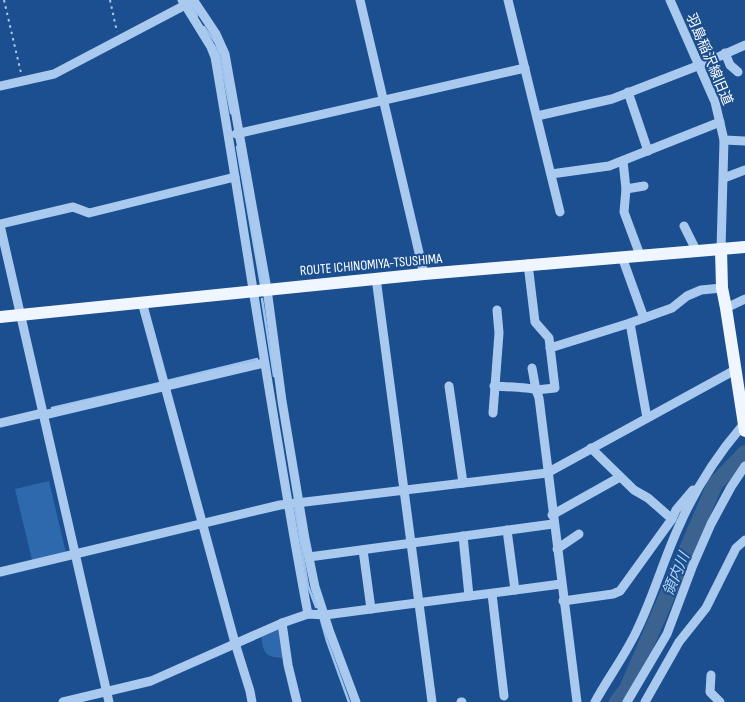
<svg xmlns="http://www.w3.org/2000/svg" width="745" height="702" font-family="'Sofia Sans Condensed','Noto Sans JP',sans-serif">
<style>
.green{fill:#2e69ad}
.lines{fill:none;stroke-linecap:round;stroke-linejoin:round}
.stream{stroke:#9cc4f0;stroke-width:2.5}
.river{stroke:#3c6290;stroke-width:16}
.path{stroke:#a9c9ee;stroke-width:2;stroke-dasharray:2.5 4;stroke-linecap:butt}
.minor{stroke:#a9c9ee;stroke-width:9}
.major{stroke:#f0f6ff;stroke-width:12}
.labels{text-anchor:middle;stroke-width:4;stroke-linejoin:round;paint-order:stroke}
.street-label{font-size:14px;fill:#fff;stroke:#1b4f8f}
.water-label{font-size:15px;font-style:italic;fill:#b5d3f5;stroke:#1b4f8f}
</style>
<rect width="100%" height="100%" fill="#1b4f8f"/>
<!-- green -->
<g class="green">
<path d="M49 481 66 553 32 560 15 489Z"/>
<path d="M279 628 284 658C265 657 263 654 261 634Z"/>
</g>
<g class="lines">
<!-- stream -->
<g class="stream">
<path d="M192 6 197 16"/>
<path d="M204 27 216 43 220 57 231 113"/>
<path d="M237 147 261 285"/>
<path d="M262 299 274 376"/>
<path d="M167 381 257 359"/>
<path d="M52 408 160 383"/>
<path d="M295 509 308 586 316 607"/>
<path d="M321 620 327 641 349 702"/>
</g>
<!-- river -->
<path class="river" d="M617 702 627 689 715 484 745 453"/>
<!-- path -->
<g class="path">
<path d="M4 0 21 73"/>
<path d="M110 0 117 32"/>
</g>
<!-- minor -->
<g class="minor">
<path d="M182 0 211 47 215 57C247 242 273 429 308 614"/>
<path d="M360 0 424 274"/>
<path d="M508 0 560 212"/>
<path d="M670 0 715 102 724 140 721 249"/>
<path d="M194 1 216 34 225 54 267 289 282 401 305 539 315 587 329 630 356 702"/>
<path d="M725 53 730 65 738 72"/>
<path d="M0 86 54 74 189 3"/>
<path d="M628 92 648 151"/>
<path d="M537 116 612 99 700 65 745 45"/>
<path d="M236 134 525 68"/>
<path d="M724 140 745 141"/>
<path d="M623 161 626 189 624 212 640 255"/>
<path d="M551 174 609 166 720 122"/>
<path d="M724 178 745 170"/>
<path d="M626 189 644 186"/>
<path d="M0 224 73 207 89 213 235 177"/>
<path d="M0 225 109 702"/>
<path d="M684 226 696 250"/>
<path d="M622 257 644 318"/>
<path d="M528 264 535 322 549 338 555 388 536 390 539 398 577 702"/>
<path d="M376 278 432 702"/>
<path d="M142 302 235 643 250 691 252 702"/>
<path d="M726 308 745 299"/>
<path d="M630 323 647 418"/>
<path d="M550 348 630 323 672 308 687 296 701 290 722 288"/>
<path d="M449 386 463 483"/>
<path d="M494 386C503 387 529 387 536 390L532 368"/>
<path d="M493 413 499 333 497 310"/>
<path d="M44 415 264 363"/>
<path d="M0 423 43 413"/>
<path d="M591 448 634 490 648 498 672 519"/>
<path d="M552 515 620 477"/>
<path d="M507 530 515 590"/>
<path d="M463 536 469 596"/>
<path d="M557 549 579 534"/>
<path d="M363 550 371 609"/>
<path d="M309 557 553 524"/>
<path d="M0 572 280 505 547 473 735 370"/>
<path d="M492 594 504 696"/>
<path d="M563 601 613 594 620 591 672 519 676 510 693 490"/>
<path d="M282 623 288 665 297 702"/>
<path d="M711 675 710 692 720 702"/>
<path d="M63 702 151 681 282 623 308 614 325 615 561 584"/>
<path d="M461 702H462"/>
<path d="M595 702C608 678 626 654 637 630 654 595 664 558 680 524 696 488 718 454 743 425"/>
<path d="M627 702 667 634 693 565 711 524 731 487 745 466"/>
<path d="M645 702 679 642 706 608 736 548 745 540"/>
</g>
<!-- major -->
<g class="major">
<path d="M721 249 722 288 726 308 745 431"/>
<path d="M0 317 424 274 745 247"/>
</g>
</g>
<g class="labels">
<!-- street labels -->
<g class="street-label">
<text transform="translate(710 59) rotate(67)" y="5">羽島稲沢線旧道</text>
<text transform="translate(371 264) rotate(-5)" y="5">ROUTE ICHINOMIYA-TSUSHIMA</text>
</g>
<!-- water labels -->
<g class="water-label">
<text transform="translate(676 574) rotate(-67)" y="5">領内川</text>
</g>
</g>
</svg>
